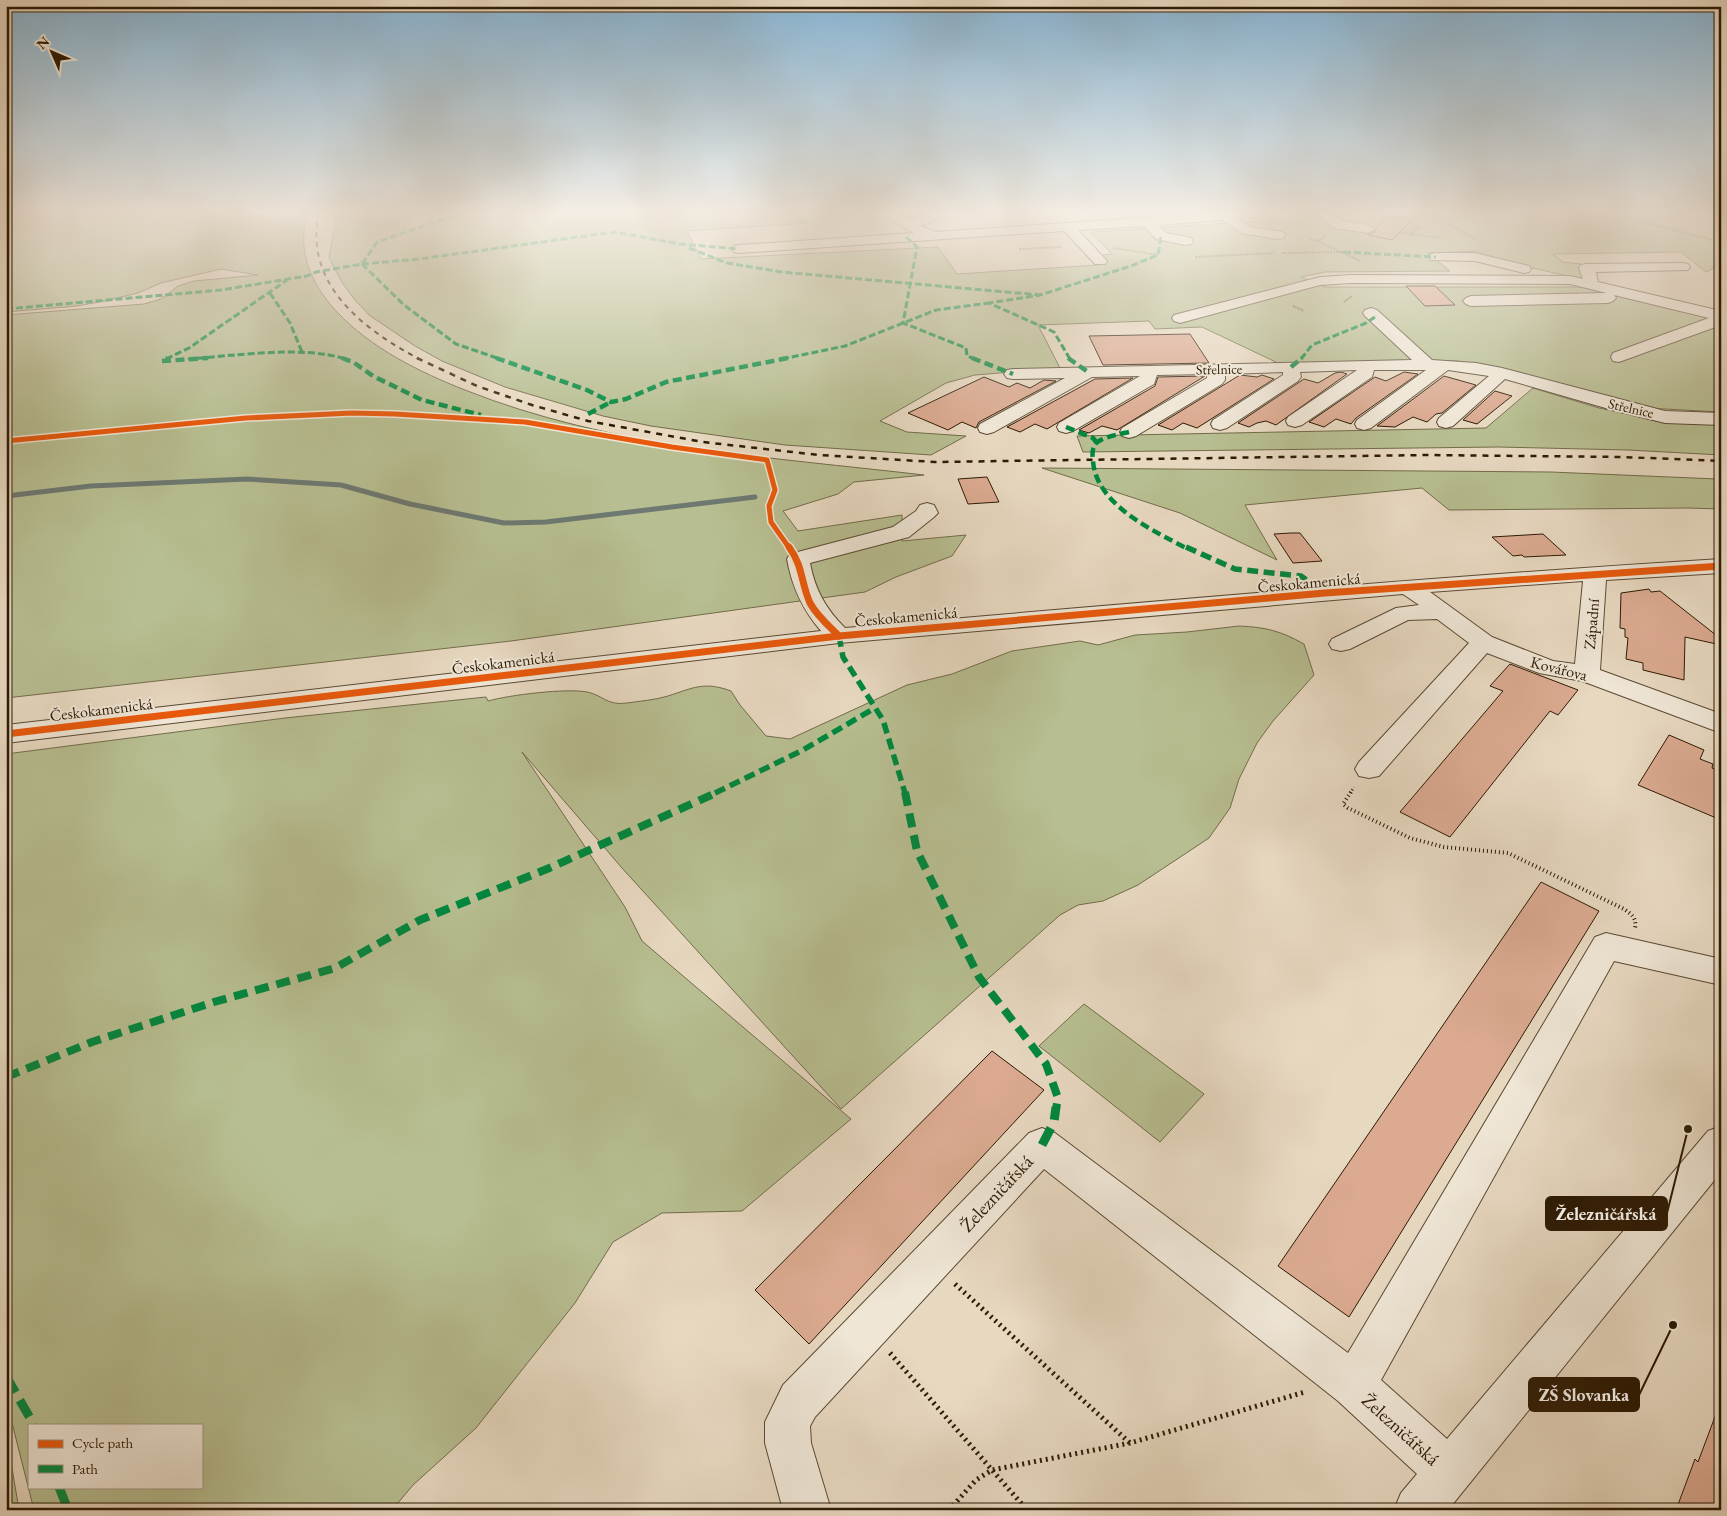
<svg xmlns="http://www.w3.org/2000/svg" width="1727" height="1516" font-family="'EB Garamond',serif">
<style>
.green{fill:#b7be91;stroke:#726c4a;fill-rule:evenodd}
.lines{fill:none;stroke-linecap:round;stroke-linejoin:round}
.stream{stroke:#6d7971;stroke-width:5}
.building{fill:#dbaa91;stroke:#2c1a04}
.minor-casing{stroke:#5b4a33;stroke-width:2}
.path-far4{stroke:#2c1a04;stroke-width:2;stroke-dasharray:0.5 1;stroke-linecap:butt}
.path-far3{stroke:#2c1a04;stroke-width:2.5;stroke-dasharray:0.5 2;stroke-linecap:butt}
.path-far2{stroke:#2c1a04;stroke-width:3;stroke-dasharray:1 2.5;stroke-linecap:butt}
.path-far1{stroke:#2c1a04;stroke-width:4;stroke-dasharray:1 3;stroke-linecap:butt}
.path{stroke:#2c1a04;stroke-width:5;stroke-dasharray:2 4;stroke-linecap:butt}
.minor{fill:#efe6d6;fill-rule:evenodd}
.rail-far1{stroke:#2c1a04;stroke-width:2;stroke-dasharray:5 5;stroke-linecap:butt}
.rail{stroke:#2c1a04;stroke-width:2.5;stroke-dasharray:6 6;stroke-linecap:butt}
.quiet-far4{stroke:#00873e;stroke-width:3;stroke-dasharray:7 3;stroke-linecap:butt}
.quiet-far3{stroke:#00873e;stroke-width:4.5;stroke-dasharray:9 4.5;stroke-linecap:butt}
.quiet-far2{stroke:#00873e;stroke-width:5.5;stroke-dasharray:11 5.5;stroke-linecap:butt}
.quiet-far1{stroke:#00873e;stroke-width:8;stroke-dasharray:14 8;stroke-linecap:butt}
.quiet{stroke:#00873e;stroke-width:9;stroke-dasharray:19 9;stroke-linecap:butt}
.cycleway-far1-casing{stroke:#efe6d6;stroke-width:8}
.cycleway-casing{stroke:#efe6d6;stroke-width:10}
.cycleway-far1{stroke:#e8590c;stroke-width:5}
.cycleway{stroke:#e8590c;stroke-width:7}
.labels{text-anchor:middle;stroke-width:4;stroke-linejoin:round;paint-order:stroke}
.far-street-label{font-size:14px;fill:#2c1a04;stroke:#efe6d6}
.street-label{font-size:16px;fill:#2c1a04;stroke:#efe6d6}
.near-street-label{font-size:19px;fill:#2c1a04;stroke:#efe6d6}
.leader{fill:none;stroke:#2c1a04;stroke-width:2}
.callout-dot{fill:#2c1a04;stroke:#efe6d6;stroke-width:2}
.callout{fill:#2c1a04;stroke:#2c1a04;stroke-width:2}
.callout-label{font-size:18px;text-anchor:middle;font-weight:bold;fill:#fff}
</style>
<rect width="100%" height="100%" fill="#e7d8c0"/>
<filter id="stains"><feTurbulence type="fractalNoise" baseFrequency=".004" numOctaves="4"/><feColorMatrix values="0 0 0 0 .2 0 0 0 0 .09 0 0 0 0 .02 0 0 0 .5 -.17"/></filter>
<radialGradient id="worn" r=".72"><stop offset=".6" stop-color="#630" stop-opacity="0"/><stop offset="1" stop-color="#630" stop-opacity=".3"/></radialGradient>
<!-- green -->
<g class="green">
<path d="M6 212H308C296 250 310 283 337 312 371 348 419 372 465 390 611 448 769 457 924 475L854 482 838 494 783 511 798 531 902 515V541L966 535 952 556 896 577 865 592 511 641 6 698V315L144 304 161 299 178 286 194 281 258 275 221 269 161 283 138 293 104 301 77 306 6 312Z"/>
<path d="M337 212H797L809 223 687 231 701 259 938 247 957 274 1099 265 1104 260 1103 255 1112 254 1090 232 1404 212H1667L1704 219 1710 212H1721V265L1706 272 1681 252 1553 254 1563 262 1581 264 1587 273 1581 279 1488 258 1479 251 1427 253 1450 271 1325 272 1301 277 1325 287H1580L1721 321V392L1715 395 1721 397V412L1646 408 1602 398 1511 370 1457 361 1280 364 1202 327 1155 329 1149 321 1038 325 1060 368 975 375 946 383 880 421 907 432 966 436 931 455 785 445 651 426 603 416 505 387 442 361 415 346 369 315 355 300 343 284 329 258Z"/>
<path d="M1533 388 1599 408 1654 420 1721 423V455L1628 450 1498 447 1083 452 1077 436 1486 428Z"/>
<path d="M1042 468 1551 472 1717 479H1721V509L1688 508 1449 510 1422 488 1245 505 1277 560 1180 513Z"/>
<path d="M1239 626C1265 627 1281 631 1304 644L1314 675 1273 721 1257 743 1239 779 1230 808 1209 838 1138 885 1103 901 1078 905 1060 915 841 1109 622 868 522 752 625 907 642 941 851 1119 742 1211 662 1213 613 1242 575 1303 476 1428 413 1485 392 1510H34L6 1399V754L285 718 486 697 488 701C509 695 567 688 587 692 603 695 607 706 627 703 640 701 655 700 668 696 693 688 704 681 731 691L740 705 766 736 790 739 907 685 952 674 1012 651 1080 641 1098 645 1135 635 1187 632ZM29 1425H201V1487H29Z"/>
<path d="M1084 1004 1204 1094 1160 1142 1039 1046Z"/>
<path d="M6 1432 19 1510H6Z"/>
</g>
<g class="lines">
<!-- stream -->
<path class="stream" d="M6 496 91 486 247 479 341 485 410 504 504 523 546 522 755 497"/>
</g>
<!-- building -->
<g class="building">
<path d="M1416 216 1392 240 1368 235 1376 231V228L1386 218Z"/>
<path d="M1406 286H1435L1455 305 1425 306Z"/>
<path d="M1190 334 1209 363 1103 365 1089 336Z"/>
<path d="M1341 372 1347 374 1276 425 1266 421 1257 423 1249 427 1238 423 1304 379 1318 383 1335 373Z"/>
<path d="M1404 372 1418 374 1356 418 1351 424 1336 419 1324 427 1309 422 1375 377 1386 381Z"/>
<path d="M1240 375 1257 377 1262 375 1274 379 1197 428 1183 423 1172 430 1158 425Z"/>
<path d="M1205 376 1117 430 1102 426 1089 433 1079 430 1155 386 1158 377Z"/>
<path d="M1444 376 1476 385 1442 413 1436 414 1427 422 1413 417 1395 427 1377 426Z"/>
<path d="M984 377 1009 387 1017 383 1030 388 1044 380 1056 381 979 422 976 428 962 422 948 430 908 413Z"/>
<path d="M1133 378 1047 429 1035 424 1020 432 1007 427 1095 379Z"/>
<path d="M1495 391 1512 396 1477 424 1463 420Z"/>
<path d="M987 477 999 502 968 504 958 479Z"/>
<path d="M1291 533H1300L1322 561 1293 563 1274 534Z"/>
<path d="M1543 534 1566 555 1524 557 1522 555 1513 556 1492 537Z"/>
<path d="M1649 589 1651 592 1660 591 1721 639V645L1685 637 1684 680 1643 670V663L1626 659 1628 638 1625 637V629L1620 628 1621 593Z"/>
<path d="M1510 664 1578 690 1558 715 1550 711 1450 837 1400 812 1503 691 1490 686Z"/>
<path d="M1669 735 1704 750 1700 759 1713 764 1712 768 1721 772V820L1638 785Z"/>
<path d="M1541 882 1599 911 1349 1317 1278 1266Z"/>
<path d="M992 1051 1044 1090 809 1344 755 1290Z"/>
<path d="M1719 1406H1721V1510H1676L1695 1459 1698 1462Z"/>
</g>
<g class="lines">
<defs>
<g id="minor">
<path d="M878 212H894L910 220 930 212H949L948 215 920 226 936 232 1224 212H1293L1287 216 1238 219 1250 227 1283 232 1285 235 1283 238 1278 239 1241 233 1223 220 1158 225 1166 233 1191 238 1193 241 1191 244 1186 245 1156 239 1144 226 1078 230 1107 261 1105 264H1095L1064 231 739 253 734 252 732 249 734 246 739 245 914 233Z"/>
<path d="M1315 212H1330L1343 221 1368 225 1375 229 1368 233 1334 228Z"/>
<path d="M1436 253H1475L1529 266 1531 269 1529 272 1524 273 1475 261 1431 260 1429 257 1431 254Z"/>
<path d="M1683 263 1688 264 1690 267 1688 270 1596 272 1598 282 1721 311V325L1619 362 1613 361 1611 357 1613 353 1709 318 1614 295 1616 298 1613 301 1608 303 1471 306 1466 304 1463 301 1466 298 1471 296 1607 293 1570 284 1351 283 1320 285 1180 323 1174 321 1172 318 1174 315 1320 277 1351 275 1570 276 1583 279 1579 268 1581 265 1586 264Z"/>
<path d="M1371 308 1377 310 1432 360 1476 363 1502 368 1665 411 1721 413V425L1665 423 1609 409 1505 379 1453 426 1446 428 1439 426 1437 422 1439 418 1489 376 1448 370 1371 428 1364 430 1357 428 1355 424 1357 420 1426 370H1374L1372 377 1302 425 1295 427 1288 425 1286 421 1288 417 1357 370 1300 372 1301 377 1298 381 1227 428 1220 430 1213 428 1211 424 1213 420 1283 375V372L1225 374V380L1222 384 1136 436 1129 438 1122 436 1120 432 1122 428 1207 378V374L1157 375 1154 384 1073 431 1066 433 1059 431 1057 427 1059 423 1140 376 1092 377 994 432 987 434 980 432 978 428 980 424 1065 378 1013 379 1007 378 1004 374 1007 370 1013 369 1412 360 1365 316 1363 313 1365 310Z"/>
<path d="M927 503 934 505 938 513 934 517 909 537 810 563C815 590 826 609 845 628 1137 603 1429 577 1721 559V573L1606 580 1600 670 1721 714V733L1582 681 1539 673 1487 653 1379 776 1369 778 1359 776 1355 769 1359 762 1469 643 1437 619 1408 620 1350 649 1341 651 1332 649 1329 644 1332 639 1396 608 1419 605 1403 594 839 643 6 743V725L821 631C802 609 792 587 787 559L790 554 893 527 916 511 920 505ZM1583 581 1575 664 1553 661 1492 637 1430 592Z"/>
<path d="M1606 933 1721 959V985L1614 961 1381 1380 1447 1439 1708 1131 1721 1126V1172L1448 1510H1394L1401 1493 1417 1474 1338 1401 1044 1169 815 1417 810 1426 811 1443 831 1510H783L765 1443V1422L783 1385 1029 1133 1042 1128 1055 1133 1348 1353 1595 937Z"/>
</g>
</defs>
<!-- minor casing -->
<use href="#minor" class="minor-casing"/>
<!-- path-far4 -->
<g class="path-far4">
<path d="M1396 212 1419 228 1410 234"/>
<path d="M1416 212 1437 218 1477 240"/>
<path d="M1604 212 1721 242"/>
<path d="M1400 233 1441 238"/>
<path d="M1310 239 1318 241 1325 236"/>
<path d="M1318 241 1360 261"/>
<path d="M1113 248 1159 255"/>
<path d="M1019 249 1062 247"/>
<path d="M1282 253 1344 252"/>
<path d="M1195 257 1274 253"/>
<path d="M1344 302 1352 296"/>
<path d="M1293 306 1304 311"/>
</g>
<!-- path-far3 -->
<path class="path-far3" d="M767 460 775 490 769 506 771 522 786 542"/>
<!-- path-far2 -->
<path class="path-far2" d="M1350 793 1354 787"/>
<!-- path-far1 -->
<path class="path-far1" d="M1351 792 1343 804 1348 808 1410 838 1444 847 1508 853 1624 909C1631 914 1637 918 1635 928"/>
<!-- path -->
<g class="path">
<path d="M955 1284 1130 1443"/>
<path d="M890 1353 1027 1510"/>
<path d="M949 1510 976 1480 992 1470 1130 1443 1305 1392"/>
</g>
<!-- minor -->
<use href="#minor" class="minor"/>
<!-- rail-far1 -->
<path class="rail-far1" d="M319 212C303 284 363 329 419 359"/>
<!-- rail -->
<path class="rail" d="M417 358 477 386 532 405 588 421 703 442 819 455 935 462 1426 455 1623 457 1721 461"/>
<!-- quiet-far4 -->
<g class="quiet-far4">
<path d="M808 212H830"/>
<path d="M906 237 917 247 903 323 966 348 967 356 975 359"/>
<path d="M689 248 727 263 782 272 1040 295"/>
<path d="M1344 252 1436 257"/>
<path d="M362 264 404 305 456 344 500 359"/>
<path d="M362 264 419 259 614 232 680 244 739 249"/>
<path d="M270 293 290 323 302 352"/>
<path d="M6 309 221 290 307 276 316 272 362 264 377 242 465 212"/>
<path d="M166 359 189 348 287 280"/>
<path d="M188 359C233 356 304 345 345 359"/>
<path d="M782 359 845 346 936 310 989 303"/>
<path d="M1070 359 1054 332 989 303 1040 295 1131 266 1158 255 1161 236"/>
<path d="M1301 359 1312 345 1366 323 1375 317"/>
</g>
<!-- quiet-far3 -->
<g class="quiet-far3">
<path d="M342 358 353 362 373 376 422 400 481 415"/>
<path d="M496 358 587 390 611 402 626 399 666 382 788 358"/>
<path d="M972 358 1013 374"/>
<path d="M1068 358 1088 372"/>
<path d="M166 359 168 358"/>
<path d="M162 361 208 358"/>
<path d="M1291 367 1302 358"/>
<path d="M588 414 611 402"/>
<path d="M1066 427 1093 438 1097 443"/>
<path d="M1129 432C1120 434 1107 436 1099 441 1092 445 1092 453 1093 461 1096 505 1154 531 1188 549"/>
</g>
<!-- quiet-far2 -->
<g class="quiet-far2">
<path d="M1186 547 1235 569 1301 576 1323 592"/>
<path d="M839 636 843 657 883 720 905 793"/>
<path d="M715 793 803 750 875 708"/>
</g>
<!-- quiet-far1 -->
<g class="quiet-far1">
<path d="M905 792 917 851 979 977 1046 1064 1058 1098 1056 1109"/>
<path d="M6 1077 92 1042 214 1002 335 968 420 920 547 869 718 792"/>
</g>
<!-- quiet -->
<g class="quiet">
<path d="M1042 1145 1054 1122 1056 1107"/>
<path d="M6 1376 34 1425"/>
<path d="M59 1487 68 1510"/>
</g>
<defs>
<path id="cycleway-far1" d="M6 441 246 418 352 413 395 414 525 422 672 447 767 460 775 490 769 506 771 522 790 549"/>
<g id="cycleway">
<path d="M789 547C803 566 801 583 810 603 817 616 829 626 839 636"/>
<path d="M6 734 839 636 1325 593 1721 566"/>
</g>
</defs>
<!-- cycleway-far1 casing -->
<use href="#cycleway-far1" class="cycleway-far1-casing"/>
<!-- cycleway casing -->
<use href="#cycleway" class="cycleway-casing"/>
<!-- cycleway-far1 -->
<use href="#cycleway-far1" class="cycleway-far1"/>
<!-- cycleway -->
<use href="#cycleway" class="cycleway"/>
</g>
<!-- sky -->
<linearGradient id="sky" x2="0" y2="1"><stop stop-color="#88b6d6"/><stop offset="0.5" stop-color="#f4ede3"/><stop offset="1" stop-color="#f4ede3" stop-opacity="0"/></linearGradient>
<rect width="1727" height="424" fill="url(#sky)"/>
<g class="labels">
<!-- far-street labels -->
<g class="far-street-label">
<text transform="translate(1219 369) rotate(-1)" y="5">Střelnice</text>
<text transform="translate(1631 408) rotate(13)" y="5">Střelnice</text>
</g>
<!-- street labels -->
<g class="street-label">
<text transform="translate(1309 582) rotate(-5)" y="6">Českokamenická</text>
<text transform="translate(906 616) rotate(-5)" y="6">Českokamenická</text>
<text transform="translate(1591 624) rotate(-85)" y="6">Západní</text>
<text transform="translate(503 662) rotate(-7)" y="6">Českokamenická</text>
<text transform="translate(1559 668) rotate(14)" y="6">Kovářova</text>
<text transform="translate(101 709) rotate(-7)" y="6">Českokamenická</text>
</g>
<!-- near-street labels -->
<g class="near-street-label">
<text transform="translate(996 1193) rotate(-47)" y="7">Železničářská</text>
<text transform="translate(1401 1429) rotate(42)" y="7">Železničářská</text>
</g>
</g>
<!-- callouts -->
<path class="leader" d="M1688 1129L1667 1213M1673 1325L1639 1395"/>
<g class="callout-dot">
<circle cx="1688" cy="1129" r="5"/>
<circle cx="1673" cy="1325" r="5"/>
</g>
<g class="callout">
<rect x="1546" y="1197" width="121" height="33" rx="5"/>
<rect x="1529" y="1378" width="110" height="33" rx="5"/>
</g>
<g class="callout-label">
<text x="1606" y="1220">Železničářská</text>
<text x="1584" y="1401">ZŠ Slovanka</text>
</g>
<!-- margin -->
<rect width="1727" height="1516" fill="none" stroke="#e7d8c0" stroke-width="25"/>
<rect x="8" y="8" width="1712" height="1501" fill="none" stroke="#2c1a04" stroke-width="2.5"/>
<rect x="12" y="12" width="1702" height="1491" fill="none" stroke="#2c1a04"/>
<!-- legend -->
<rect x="28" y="1424" width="175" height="65" fill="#efe6d6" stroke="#a19482"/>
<rect x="38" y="1440" width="25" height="8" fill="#e8590c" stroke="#a19482"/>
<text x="72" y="1448" font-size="15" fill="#2c1a04">Cycle path</text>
<rect x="38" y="1465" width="25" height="8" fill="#00873e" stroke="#a19482"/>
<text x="72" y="1474" font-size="15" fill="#2c1a04">Path</text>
<!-- north arrow -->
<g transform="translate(52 52) rotate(315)" stroke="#efe6d6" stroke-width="4" paint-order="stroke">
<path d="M0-4L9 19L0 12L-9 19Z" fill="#2c1a04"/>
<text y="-8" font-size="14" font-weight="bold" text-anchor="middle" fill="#2c1a04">N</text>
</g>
<rect width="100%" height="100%" filter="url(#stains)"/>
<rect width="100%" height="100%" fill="url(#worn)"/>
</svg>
